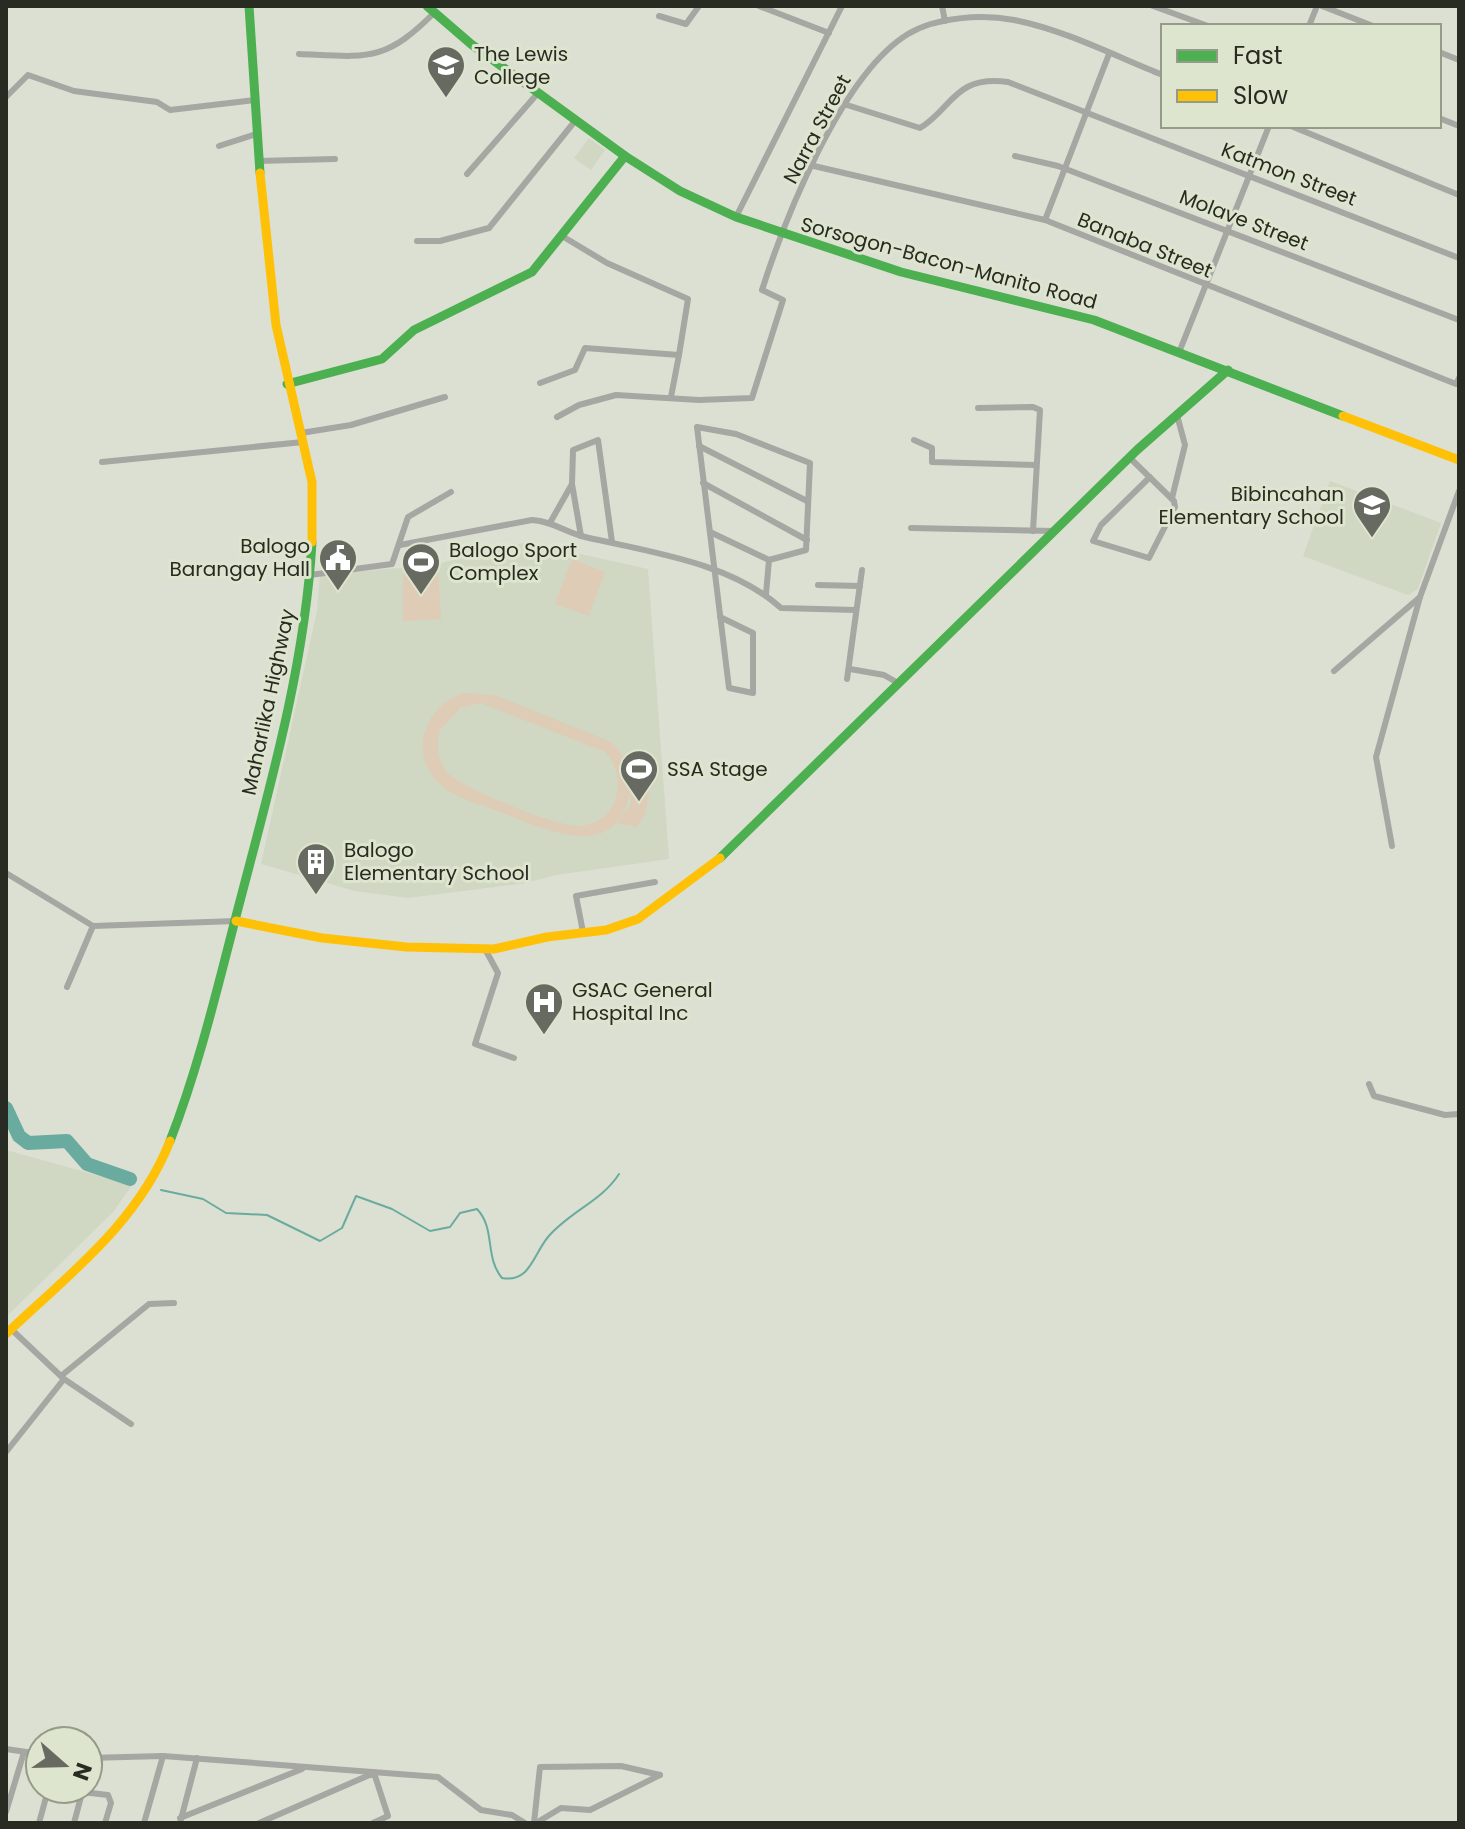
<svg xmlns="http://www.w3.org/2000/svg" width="1465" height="1829" font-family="Poppins,sans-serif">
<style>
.built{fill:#d0d7c2}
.grass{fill:#deccb6;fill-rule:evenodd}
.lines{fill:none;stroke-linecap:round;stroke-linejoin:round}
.stream{stroke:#6aab9f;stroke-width:2}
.river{stroke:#6aab9f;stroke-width:14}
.street{stroke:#a6a6a2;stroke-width:6}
.fast{stroke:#4caf50;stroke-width:9}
.slow{stroke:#ffc107;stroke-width:9}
.labels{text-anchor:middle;stroke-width:6;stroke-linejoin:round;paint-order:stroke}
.poi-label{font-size:20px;fill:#282b22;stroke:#dde5ce;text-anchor:start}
.street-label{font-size:20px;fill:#282b22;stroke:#dde5ce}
</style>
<rect width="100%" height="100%" fill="#dce0d3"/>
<!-- built -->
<g class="built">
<path d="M589 138 605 150 591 170 574 158Z"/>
<path d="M1330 481 1441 523 1418 589 1408 595 1303 556Z"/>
<path d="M527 542 648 569 669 859 556 875 526 883 408 898 355 891 261 864 317 611 320 575 433 565Z"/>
<path d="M6 1150 132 1185 114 1211 6 1317Z"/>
</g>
<!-- grass -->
<g class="grass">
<path d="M572 559 605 572 589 616 555 604Z"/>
<path d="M438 570 441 619 403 621V573Z"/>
<path d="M464 693 495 695 611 742C626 756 634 776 629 797 612 865 541 827 500 812 481 804 455 799 440 784 407 754 425 705 464 693ZM481 703 605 752C629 777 619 822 581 826 559 828 459 788 446 771 437 758 436 744 440 730L460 708Z"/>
<path d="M633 784 649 793 645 814 637 827 617 823 630 806Z"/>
</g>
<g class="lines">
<!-- stream -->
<path class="stream" d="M161 1190 203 1199 226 1213 267 1215 320 1241 342 1228 356 1196 392 1209 430 1231 450 1227 460 1213 477 1209C496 1229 484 1256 502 1278 530 1283 533 1255 548 1237 569 1212 602 1201 619 1174"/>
<!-- river -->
<path class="river" d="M6 1108 19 1136 28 1143 67 1141 87 1164 130 1179"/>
<!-- street -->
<g class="street">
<path d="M759 6 829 33"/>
<path d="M942 6 945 21"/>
<path d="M1153 6 1208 26"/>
<path d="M1322 6 1373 26"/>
<path d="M659 16 686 24 699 6"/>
<path d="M1309 26 1317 6"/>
<path d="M1439 52 1459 60"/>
<path d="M299 54C368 57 384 63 435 12"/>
<path d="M6 97 28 75 74 91 157 102 170 110 255 100"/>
<path d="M847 105 920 128C953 108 954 75 1008 82L1459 258"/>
<path d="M1439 118 1459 126"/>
<path d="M1291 126 1459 195"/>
<path d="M219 146 256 134"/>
<path d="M1015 156 1058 166 1459 320"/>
<path d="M258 161 335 159"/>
<path d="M814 166 1045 220 1456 384 1459 378"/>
<path d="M467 174 538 93"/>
<path d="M736 217 842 6"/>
<path d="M1045 220 1109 54"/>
<path d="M417 241H440L489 228 575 121"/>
<path d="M1180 350 1269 126"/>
<path d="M540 383 575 370 585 348 679 355 688 299 607 263 562 236"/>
<path d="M671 397 679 355"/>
<path d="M978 408 1033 407 1040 410 1033 531"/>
<path d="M557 417 579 405 616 395 699 400 752 398 783 300 762 290C785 218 842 74 908 34 936 17 982 14 1014 20 1065 30 1115 56 1163 75"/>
<path d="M301 433 351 425 445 397"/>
<path d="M914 440 932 448V462L1036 465"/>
<path d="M699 446 807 501"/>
<path d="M1129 457 1174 501 1175 507 1149 558 1093 541 1101 525 1150 477"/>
<path d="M102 462 303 442"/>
<path d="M703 483 807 540"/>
<path d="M572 484 581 536"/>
<path d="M1172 498 1185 445 1177 415"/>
<path d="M551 521 572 484 573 450 598 440 612 542"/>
<path d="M911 528 1054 531"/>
<path d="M710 532 769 560"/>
<path d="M400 545 532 520C552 521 565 532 585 537 649 552 730 562 781 608L855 610"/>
<path d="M310 575 392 564 408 517 451 492"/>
<path d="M818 585 860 586"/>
<path d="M720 617 753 633V693L729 688 697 427 736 434 810 463 806 550 769 560 766 594"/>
<path d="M850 669 884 675 898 683"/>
<path d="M1334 671 1420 597"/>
<path d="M847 679 862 570"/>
<path d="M1392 846 1376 757 1420 597 1459 491"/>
<path d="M6 873 93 926 236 921"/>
<path d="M583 932 576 896 655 882"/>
<path d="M485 949 498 973 475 1044 514 1058"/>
<path d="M67 987 93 926"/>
<path d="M1369 1084 1374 1096 1445 1115 1459 1114"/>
<path d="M11 1329 64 1379 131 1424"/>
<path d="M61 1376 149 1304 174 1303"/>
<path d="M6 1452 64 1379"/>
<path d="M6 1749 40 1754"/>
<path d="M88 1758 163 1756 438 1777 481 1810 512 1815 525 1823"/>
<path d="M82 1792 108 1795 111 1803 105 1823"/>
<path d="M6 1812 24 1752"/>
<path d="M180 1818 302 1769"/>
<path d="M39 1823 48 1790 82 1793 74 1823"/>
<path d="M144 1823 163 1756"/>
<path d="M180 1823 197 1758"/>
<path d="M259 1823 374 1773 388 1816 373 1823"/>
<path d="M534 1823 540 1767 621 1766 660 1775"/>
<path d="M536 1823 561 1808 590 1810 660 1775"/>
</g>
<!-- fast -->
<g class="fast">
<path d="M249 6 260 173"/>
<path d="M427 6 471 44 625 156 680 191 736 217 901 272 1094 320 1343 416"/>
<path d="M287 384 382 359 414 330 532 272 625 156"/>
<path d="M720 858 1137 450 1228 370"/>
<path d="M170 1141C200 1064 219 981 240 901 271 783 305 664 312 542"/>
</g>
<!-- slow -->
<g class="slow">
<path d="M260 173 276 325 312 482V542"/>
<path d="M1343 416 1459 460"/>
<path d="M236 921 322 938 406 947 494 949 547 937 606 930 638 919 720 858"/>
<path d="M6 1334C68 1275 138 1223 170 1141"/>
</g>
</g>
<!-- icons -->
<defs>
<symbol id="university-pin" viewBox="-11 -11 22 30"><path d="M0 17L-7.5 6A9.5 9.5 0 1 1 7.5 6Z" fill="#676a60" stroke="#dde5ce"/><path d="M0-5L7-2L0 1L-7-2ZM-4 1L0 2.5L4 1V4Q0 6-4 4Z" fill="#fff"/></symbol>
<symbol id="school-pin" viewBox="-11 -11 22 30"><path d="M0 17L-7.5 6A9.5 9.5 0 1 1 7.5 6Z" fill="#676a60" stroke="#dde5ce"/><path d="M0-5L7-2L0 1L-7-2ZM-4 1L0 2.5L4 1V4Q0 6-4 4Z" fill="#fff"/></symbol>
<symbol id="civic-pin" viewBox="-11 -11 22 30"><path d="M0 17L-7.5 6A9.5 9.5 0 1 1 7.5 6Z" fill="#676a60" stroke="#dde5ce"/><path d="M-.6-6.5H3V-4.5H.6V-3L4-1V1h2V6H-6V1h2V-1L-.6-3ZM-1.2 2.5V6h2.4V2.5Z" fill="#fff"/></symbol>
<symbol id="stadium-pin" viewBox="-11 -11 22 30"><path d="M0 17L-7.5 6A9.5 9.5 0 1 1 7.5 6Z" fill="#676a60" stroke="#dde5ce"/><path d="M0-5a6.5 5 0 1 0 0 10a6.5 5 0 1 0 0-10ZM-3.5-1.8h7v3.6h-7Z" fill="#fff"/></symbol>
<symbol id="building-pin" viewBox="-11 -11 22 30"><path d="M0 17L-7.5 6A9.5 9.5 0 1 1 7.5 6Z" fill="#676a60" stroke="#dde5ce"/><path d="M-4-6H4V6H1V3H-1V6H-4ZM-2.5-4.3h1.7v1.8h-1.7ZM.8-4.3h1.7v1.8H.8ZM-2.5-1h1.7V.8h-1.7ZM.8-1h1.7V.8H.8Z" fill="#fff"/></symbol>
<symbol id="hospital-pin" viewBox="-11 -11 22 30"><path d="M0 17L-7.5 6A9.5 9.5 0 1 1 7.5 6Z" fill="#676a60" stroke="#dde5ce"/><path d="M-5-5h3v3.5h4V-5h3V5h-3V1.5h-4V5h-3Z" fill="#fff"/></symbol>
</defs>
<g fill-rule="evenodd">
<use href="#university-pin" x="424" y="43" width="44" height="60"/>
<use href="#school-pin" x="1350" y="483" width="44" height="60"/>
<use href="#civic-pin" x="316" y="536" width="44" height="60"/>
<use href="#stadium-pin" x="399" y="540" width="44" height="60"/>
<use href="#stadium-pin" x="617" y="747" width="44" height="60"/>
<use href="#building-pin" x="294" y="840" width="44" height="60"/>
<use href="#hospital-pin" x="522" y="980" width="44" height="60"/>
</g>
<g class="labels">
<!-- poi labels -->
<g class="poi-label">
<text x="474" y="61">The Lewis<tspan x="474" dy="23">College</tspan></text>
<text x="1344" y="501" text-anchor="end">Bibincahan<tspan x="1344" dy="23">Elementary School</tspan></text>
<text x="310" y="553" text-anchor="end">Balogo<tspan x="310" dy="23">Barangay Hall</tspan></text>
<text x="449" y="557">Balogo Sport<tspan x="449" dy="23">Complex</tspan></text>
<text x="667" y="776">SSA Stage</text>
<text x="344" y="857">Balogo<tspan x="344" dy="23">Elementary School</tspan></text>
<text x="572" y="997">GSAC General<tspan x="572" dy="23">Hospital Inc</tspan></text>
</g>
<!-- street labels -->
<g class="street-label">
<text transform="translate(817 129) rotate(-62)" y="7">Narra Street</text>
<text transform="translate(1289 174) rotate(21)" y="7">Katmon Street</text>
<text transform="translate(1244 220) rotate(21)" y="7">Molave Street</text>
<text transform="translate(1145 245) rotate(22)" y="7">Banaba Street</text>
<text transform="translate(949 263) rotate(15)" y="7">Sorsogon-Bacon-Manito Road</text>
<text transform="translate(268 702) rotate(-78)" y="7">Maharlika Highway</text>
</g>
</g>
<!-- border -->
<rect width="1465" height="1829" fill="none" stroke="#282b22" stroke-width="16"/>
<!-- legend -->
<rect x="1161" y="24" width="280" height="104" fill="#dde5ce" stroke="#959b89" stroke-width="2"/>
<rect x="1177" y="50" width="40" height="12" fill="#4caf50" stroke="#959b89" stroke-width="2"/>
<text x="1233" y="64" font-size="24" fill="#282b22">Fast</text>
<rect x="1177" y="90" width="40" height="12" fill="#ffc107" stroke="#959b89" stroke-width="2"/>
<text x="1233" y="104" font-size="24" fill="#282b22">Slow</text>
<!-- north arrow -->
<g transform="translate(64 1765) rotate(110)"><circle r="38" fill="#dde5ce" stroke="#959b89" stroke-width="2"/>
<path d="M0-6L14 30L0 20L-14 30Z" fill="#676a60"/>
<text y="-12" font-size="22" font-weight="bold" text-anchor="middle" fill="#282b22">N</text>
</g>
</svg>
